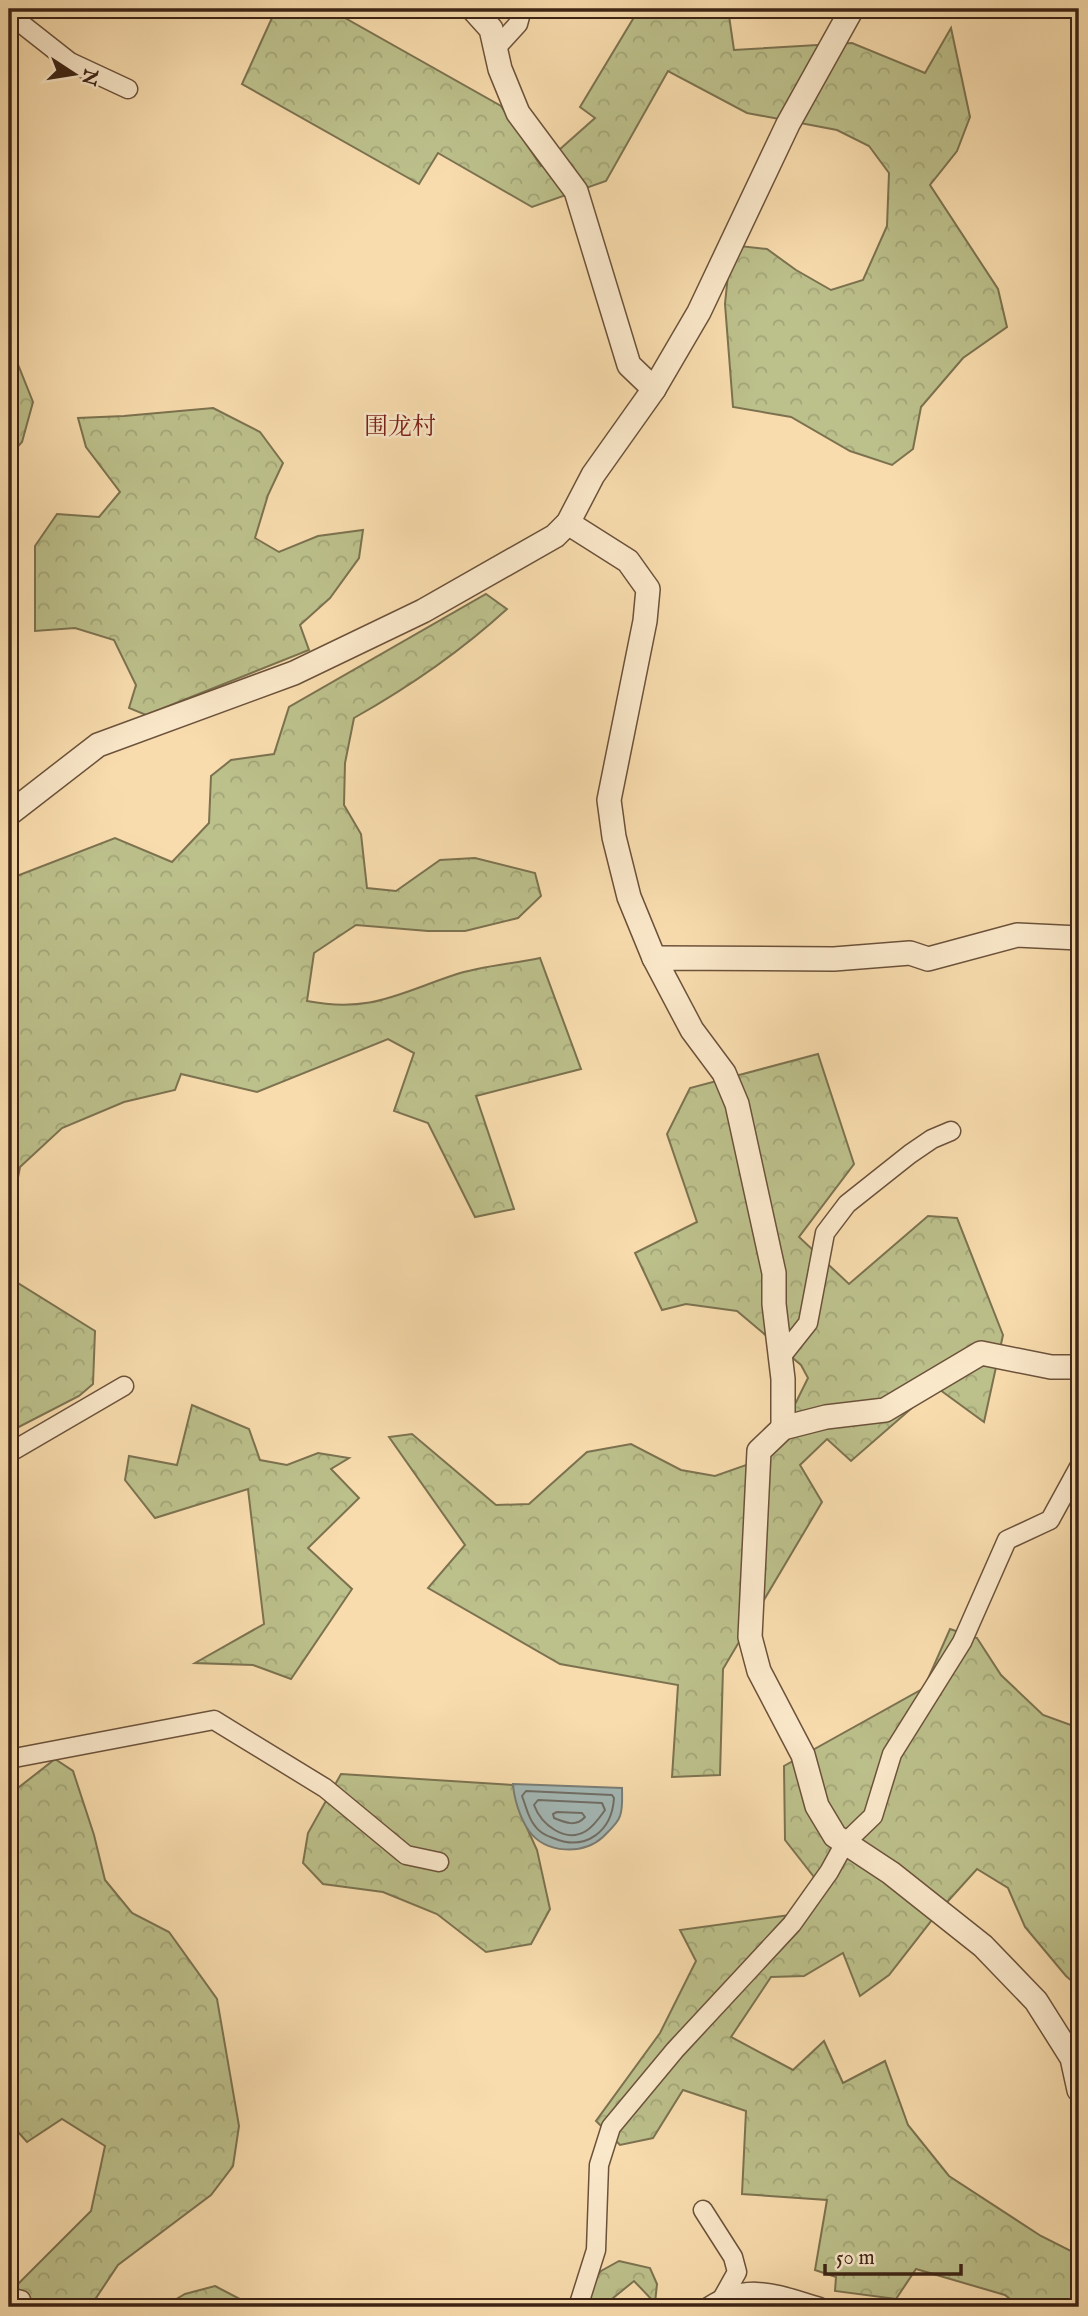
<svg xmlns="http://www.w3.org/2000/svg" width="1088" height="2316" font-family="'IM FELL English','Noto Serif SC',serif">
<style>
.forest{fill:url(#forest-crowns);stroke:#7c7250;stroke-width:2}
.water{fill:#a3b8b6;stroke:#7a7d76;stroke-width:2}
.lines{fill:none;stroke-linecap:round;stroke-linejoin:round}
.shore{stroke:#706e66;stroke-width:2}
.minor-casing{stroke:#6c523b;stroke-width:21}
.tertiary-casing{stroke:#6c523b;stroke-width:26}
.minor{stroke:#fae8ca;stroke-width:18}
.tertiary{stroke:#fae8ca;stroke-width:23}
.labels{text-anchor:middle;stroke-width:5;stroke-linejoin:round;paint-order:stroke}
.quarter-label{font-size:24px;fill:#7a1f14;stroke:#fae8ca}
</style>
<defs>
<pattern id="forest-crowns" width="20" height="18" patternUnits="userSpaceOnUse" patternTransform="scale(1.75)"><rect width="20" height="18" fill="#bcc08b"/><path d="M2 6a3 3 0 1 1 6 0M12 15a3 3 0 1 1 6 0" fill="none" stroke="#a2a577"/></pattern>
</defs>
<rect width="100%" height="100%" fill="#f8dcad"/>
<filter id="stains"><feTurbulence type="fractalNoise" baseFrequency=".00286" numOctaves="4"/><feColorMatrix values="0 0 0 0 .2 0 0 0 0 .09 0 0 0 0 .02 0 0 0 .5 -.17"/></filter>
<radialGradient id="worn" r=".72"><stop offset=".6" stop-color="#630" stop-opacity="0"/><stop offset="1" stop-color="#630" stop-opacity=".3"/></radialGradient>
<!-- forest -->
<g class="forest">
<path d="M276 9H329L501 106 541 166 595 118 580 107 639 9H728L734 50 852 43 925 73 951 28 970 117 957 151 930 185 998 289 1007 327 963 358 921 407 913 449 892 465 850 451 791 417 733 407 725 304 731 245 767 249 796 270 831 290 863 280 887 226 889 173 869 146 837 130 747 113 668 71 606 181 532 207 438 153 419 184 242 84Z"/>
<path d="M9 342 33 402 22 442 9 456Z"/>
<path d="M213 408 260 432 283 463 268 495 255 538 279 552 318 536 363 530 359 558 330 598 300 625 309 650 146 715 129 708 136 685 114 640 75 628 35 631V546L57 514 99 517 120 492 86 447 78 418 124 416Z"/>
<path d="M486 594 507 609C460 652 409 687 354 718L345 763 344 805 361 834 367 888 396 891 440 860 475 858 535 873 541 896 518 918 465 931H428L356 925 314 953 307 1001C370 1013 397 994 454 975 481 966 512 964 540 958L581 1069 476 1096 514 1209 475 1217 428 1123 394 1111 414 1053 388 1039 257 1092 181 1074 175 1090 124 1102 62 1128 20 1167 9 1224V879L115 838 172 862 209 823 211 776 231 760 274 754 289 707Z"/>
<path d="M818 1054 854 1164 799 1237 849 1284 928 1216 957 1218 1003 1335 984 1422 936 1387 851 1461 827 1439 800 1465 822 1502 723 1669 720 1775 672 1777 678 1685 560 1664 428 1588 465 1545 389 1437 412 1434 496 1505 529 1504 587 1452 631 1444 681 1470 715 1476 769 1457 808 1378 801 1365 737 1311 686 1304 662 1310 635 1253 697 1222 667 1134 690 1088Z"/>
<path d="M9 1254 18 1283 95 1331 93 1384 79 1396 9 1432Z"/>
<path d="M192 1405 249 1429 260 1460 287 1465 318 1453 349 1458 331 1469 359 1498 308 1548 352 1589 291 1679 253 1665 195 1663 264 1624 248 1489 155 1518 125 1480 129 1456 177 1465Z"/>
<path d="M950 1629 977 1638 1001 1675 1043 1715 1079 1728V1987L1066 1976 1025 1927 1008 1888 977 1869 939 1911 889 1975 860 1996 843 1953 804 1976 771 1977 731 2037 793 2070 824 2041 843 2083 885 2061 908 2125 949 2176 1041 2236 1079 2255V2307H1020L1005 2295 916 2269 896 2299 835 2291 836 2277 815 2270 827 2200 742 2194 746 2111 683 2090 653 2138 620 2145 596 2121 660 2033 696 1961 680 1930 790 1915 814 1877 785 1840 784 1766 924 1688Z"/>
<path d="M55 1759 73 1771 94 1835 105 1880 132 1913 169 1932 217 1999 239 2126 233 2166 211 2195 118 2265 90 2307H9V2293L91 2211 105 2146 62 2119 27 2142 9 2122V1887L12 1880 9 1862V1795Z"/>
<path d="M341 1774 513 1785 521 1815 537 1850 550 1909 531 1944 486 1952 437 1914 383 1892 323 1884 303 1863 308 1833Z"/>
<path d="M619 2261 650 2268 657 2284 655 2303 634 2281 602 2307H568L601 2271Z"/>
<path d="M215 2286 240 2299 246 2307H163L185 2294Z"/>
</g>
<!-- water -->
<path class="water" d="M513 1784 622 1788C622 1796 623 1808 620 1816 618 1823 608 1832 603 1837 583 1855 546 1854 529 1831 520 1818 514 1799 513 1784Z"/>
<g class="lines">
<!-- shore -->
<g class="shore">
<path d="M526 1791 612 1795 614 1798C612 1831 586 1852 553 1838 547 1836 539 1832 535 1826 528 1818 526 1806 522 1796Z"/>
<path d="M538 1800 602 1803 605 1810C600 1817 594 1826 586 1831 565 1844 541 1824 534 1805Z"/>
<path d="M557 1812 582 1813 585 1817C576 1827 566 1823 554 1818L553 1814Z"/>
</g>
<defs>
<g id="minor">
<path d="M9 14 70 62 128 89"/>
<path d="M496 48 518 24 522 9"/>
<path d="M781 1357 808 1323 825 1233 847 1204 910 1154 932 1139 951 1131"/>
<path d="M9 1453 124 1386"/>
<path d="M9 1759 214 1720 325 1788 406 1855 439 1862"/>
<path d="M703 2210 733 2257 737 2272 723 2297"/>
<path d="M9 2297 21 2300 23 2307"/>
<path d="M578 2307 596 2250 599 2165 611 2127 675 2050 792 1924 829 1872 845 1843 873 1816 892 1754 962 1642 1007 1540 1050 1520 1079 1467"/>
<path d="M708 2307C748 2280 778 2295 820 2307"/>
</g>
<g id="tertiary">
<path d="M473 9 491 29 500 69 518 113 576 191 629 365 654 389"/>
<path d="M568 523 628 561 648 589 645 621 609 800 614 837 629 897 654 958"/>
<path d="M9 814 98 745 294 673 423 611 555 536 568 523 593 475 654 389 699 312 788 124 852 9"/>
<path d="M1079 1367H1051L981 1353 885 1410 826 1417 783 1428 759 1451 750 1637 759 1671 803 1755 817 1806 835 1836 891 1873 983 1946 1036 2001 1072 2058 1079 2090"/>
<path d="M783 1428V1379L774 1304V1273L737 1104 724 1073 692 1030 654 958 834 959 910 953 928 959 1017 935 1079 938"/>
</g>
</defs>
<!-- minor casing -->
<use href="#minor" class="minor-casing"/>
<!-- tertiary casing -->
<use href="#tertiary" class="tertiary-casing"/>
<!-- minor -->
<use href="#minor" class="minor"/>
<!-- tertiary -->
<use href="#tertiary" class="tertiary"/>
</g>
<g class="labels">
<!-- quarter labels -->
<g class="quarter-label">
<text x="400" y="434">围龙村</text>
</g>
</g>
<!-- margin -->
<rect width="1088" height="2316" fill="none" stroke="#f8dcad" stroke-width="35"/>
<rect x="10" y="10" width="1067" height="2295" fill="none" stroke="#3d2415" stroke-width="3.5"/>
<rect x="18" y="18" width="1053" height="2281" fill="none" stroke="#3d2415" stroke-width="2"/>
<!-- north arrow -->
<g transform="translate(74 74) rotate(102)" stroke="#fae8ca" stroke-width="5" paint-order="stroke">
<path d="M0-5L12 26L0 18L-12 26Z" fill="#3d2415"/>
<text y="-10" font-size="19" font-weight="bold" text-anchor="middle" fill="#3d2415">N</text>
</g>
<!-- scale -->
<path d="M825 2264v10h136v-10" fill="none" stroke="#3d2415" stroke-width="3.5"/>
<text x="836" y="2264" font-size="21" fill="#3d2415" stroke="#fae8ca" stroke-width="5" paint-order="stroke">50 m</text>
<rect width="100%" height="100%" filter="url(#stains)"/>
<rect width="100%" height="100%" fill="url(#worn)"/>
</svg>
